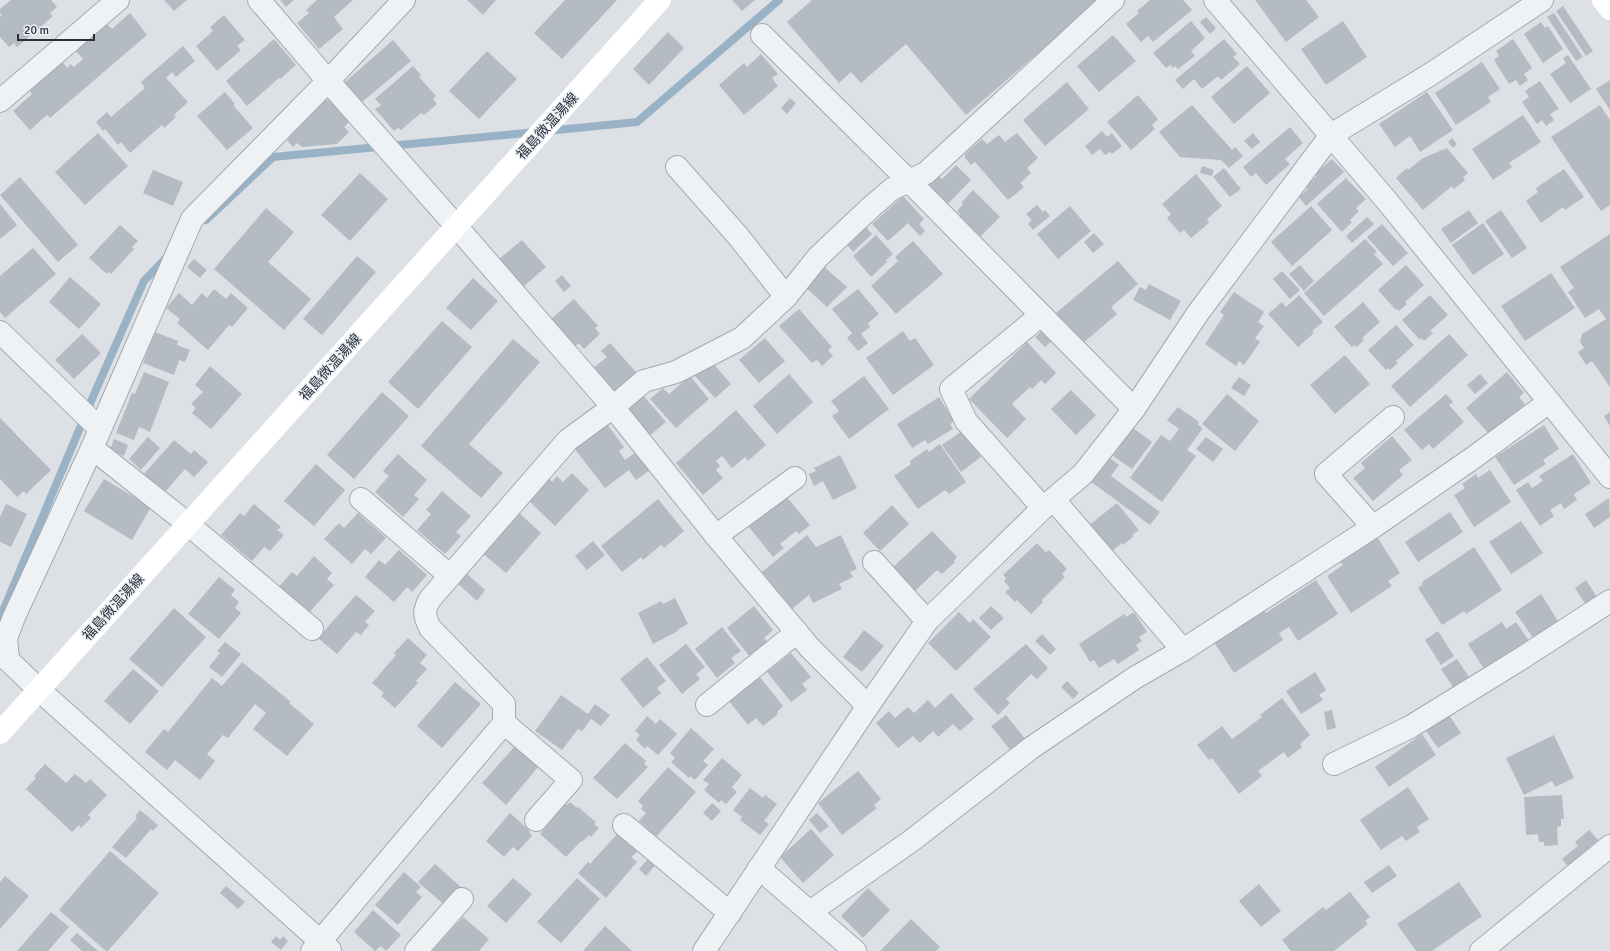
<svg xmlns="http://www.w3.org/2000/svg" width="1610" height="951" font-family="Signika,'Noto Sans JP',sans-serif">
<style>
.lines{fill:none;stroke-linecap:round;stroke-linejoin:round}
.stream{stroke:#99b2c5;stroke-width:8}
.building{fill:#b5bbc3}
.street-casing{stroke:#a3a9b0;stroke-width:24}
.street{stroke:#eff2f5;stroke-width:22}
.secondary{stroke:#fff;stroke-width:22}
.labels{text-anchor:middle;stroke-width:3;stroke-linejoin:round;paint-order:stroke}
.street-label{font-size:14px;fill:#27313c;stroke:#ecf0f4}
</style>
<rect width="100%" height="100%" fill="#dde1e6"/>
<g class="lines">
<!-- stream -->
<g class="stream">
<path d="M547 131 637 122 779 0"/>
<path d="M206 220 273 157 536 132"/>
<path d="M0 618 95 392 144 281 168 256"/>
</g>
</g>
<!-- building -->
<g class="building">
<path d="M11 0H51L57 7 50 13 53 16 35 32 33 29 30 32 32 34 17 47 14 43 9 47 0 37V17L2 15 0 13V9Z"/>
<path d="M164 0H187L174 11Z"/>
<path d="M280 0H294L286 7Z"/>
<path d="M317 0H353L334 17 343 29 319 49 297 23 309 13 306 10Z"/>
<path d="M467 0H496L483 15Z"/>
<path d="M565 0H617L562 59 534 33Z"/>
<path d="M732 0H755L742 11Z"/>
<path d="M812 0H1100L966 115 906 44 861 83 851 72 839 83 787 22Z"/>
<path d="M1150 0H1183L1192 10 1153 42 1148 36 1141 42 1126 24 1139 13 1137 11Z"/>
<path d="M1255 0H1306L1319 17 1286 42Z"/>
<path d="M1563 6 1593 51 1586 56 1556 11Z"/>
<path d="M130 13 147 35 50 118 47 115 30 130 13 111 32 94 29 90 62 61 67 68 71 64 74 67 83 59 75 50 106 23 112 29Z"/>
<path d="M1554 13 1583 57 1576 61 1547 17Z"/>
<path d="M224 15 245 40 237 46 241 50 217 71 196 46 213 31 210 27Z"/>
<path d="M1206 17 1216 28 1210 34 1200 22Z"/>
<path d="M1191 21 1205 38 1191 51 1195 56 1178 69 1175 66 1173 68 1170 65 1166 68 1153 53Z"/>
<path d="M1343 21 1367 57 1326 85 1301 49Z"/>
<path d="M1541 22 1545 28 1548 26 1563 49 1543 63 1524 34Z"/>
<path d="M668 32 684 48 649 85 633 69Z"/>
<path d="M1113 35 1136 61 1099 92 1077 66Z"/>
<path d="M274 39 296 65 280 79 279 78 247 106 226 81Z"/>
<path d="M1224 39 1237 54 1233 57 1240 64 1221 80 1218 76 1202 89 1194 79 1183 89 1175 80Z"/>
<path d="M1513 39 1532 68 1524 74 1528 80 1520 86 1516 80 1509 84 1494 60 1499 56 1496 51Z"/>
<path d="M393 40 411 61 361 103 344 83Z"/>
<path d="M183 46 195 61 176 77 172 72 166 78 188 102 174 115 176 117 164 128 162 125 130 153 121 142 118 145 105 129 103 131 96 122 107 112 111 117 145 88 141 82Z"/>
<path d="M487 51 517 79 479 119 449 91Z"/>
<path d="M761 54 778 74 772 78 778 86 744 115 719 85 744 63 747 67Z"/>
<path d="M1568 55 1591 89 1570 103 1550 74 1566 63 1563 58Z"/>
<path d="M1482 62 1500 89 1488 97 1491 102 1456 125 1435 93Z"/>
<path d="M413 66 421 75 419 77 436 96 433 99 437 104 424 115 421 113 401 130 398 128 394 131 375 109 381 105 375 99Z"/>
<path d="M1247 66 1270 93 1234 124 1211 97Z"/>
<path d="M1610 80V110L1596 89Z"/>
<path d="M1540 81 1559 109 1550 114 1554 120 1546 126 1542 120 1537 124 1522 102 1529 97 1525 91Z"/>
<path d="M1067 82 1089 109 1045 146 1023 120Z"/>
<path d="M225 92 235 104 233 105 253 128 227 150 197 116Z"/>
<path d="M1427 92 1453 130 1420 152 1410 136 1395 147 1379 124Z"/>
<path d="M1138 95 1158 119 1152 125 1155 129 1131 150 1107 122Z"/>
<path d="M790 98 796 103 787 114 781 108Z"/>
<path d="M324 100H332L352 119 344 127 349 132 337 144 302 147 297 143 293 147 287 140Z"/>
<path d="M1192 105 1232 150 1235 147 1243 156 1229 168 1221 160 1180 157 1159 132Z"/>
<path d="M1600 105 1610 120V205L1601 211 1551 137Z"/>
<path d="M1523 115 1541 142 1509 163 1512 167 1493 180 1472 149Z"/>
<path d="M1290 127 1303 143 1285 159 1290 164 1266 185 1256 173 1251 177 1243 167Z"/>
<path d="M1102 131 1107 137 1112 133 1122 146 1112 154 1110 152 1105 155 1100 149 1092 155 1085 146Z"/>
<path d="M98 133 128 166 85 205 55 172Z"/>
<path d="M1017 133 1038 158 1027 168 1031 173 1020 183 1024 187 1008 200 975 162 971 165 965 158V154L982 139 987 144 999 135 1005 142Z"/>
<path d="M1253 133 1260 142 1252 149 1244 141Z"/>
<path d="M1452 138 1457 144 1453 148 1448 142Z"/>
<path d="M1447 148 1468 173 1463 177 1465 180 1454 189 1452 186 1423 210 1396 178 1407 168 1408 170 1423 158Z"/>
<path d="M1332 159 1344 172 1306 206 1299 197 1308 189 1305 187 1317 176 1315 174Z"/>
<path d="M956 165 971 180 944 208 924 188 937 175 942 179Z"/>
<path d="M1202 166 1214 170 1212 176 1200 173Z"/>
<path d="M1224 168 1241 189 1230 197 1213 177Z"/>
<path d="M1564 169 1584 197 1565 210 1563 207 1541 223 1526 201 1538 192 1536 188Z"/>
<path d="M153 170 183 182 173 206 143 193Z"/>
<path d="M360 173 388 199 350 241 321 215Z"/>
<path d="M1196 174 1222 206 1207 219 1209 223 1191 238 1184 230 1180 233 1167 218 1171 214 1162 204Z"/>
<path d="M20 177 78 245 58 262 0 195Z"/>
<path d="M1346 178 1366 199 1356 208 1359 211 1350 220 1352 222 1342 232 1317 204Z"/>
<path d="M973 190 1000 217 976 241 955 220 960 214 957 211 963 204 962 202Z"/>
<path d="M903 196 924 219 919 224 925 231 920 236 908 223 888 241 872 224Z"/>
<path d="M0 204 17 225 0 239Z"/>
<path d="M1037 205 1043 212 1045 210 1050 216 1033 230 1028 224 1032 220 1026 214Z"/>
<path d="M1070 206 1091 231 1058 259 1037 234Z"/>
<path d="M1311 206 1332 230 1292 266 1271 242Z"/>
<path d="M266 208 294 232 268 262 311 299 284 330 214 269Z"/>
<path d="M1469 210 1478 223 1451 243 1441 229Z"/>
<path d="M1501 210 1527 248 1512 258 1485 221Z"/>
<path d="M1367 217 1374 224 1352 243 1346 236Z"/>
<path d="M1483 223 1504 254 1473 275 1452 245Z"/>
<path d="M863 224 872 234 853 252 844 241Z"/>
<path d="M1382 224 1408 253 1393 266 1367 237Z"/>
<path d="M120 225 138 241 132 247 134 249 111 274 109 272 107 274 89 258Z"/>
<path d="M1094 233 1104 244 1093 253 1084 242Z"/>
<path d="M1610 234V387L1592 361 1586 365 1578 352 1584 348 1580 342 1582 334 1606 319 1599 309 1585 318 1568 292 1574 288 1560 267Z"/>
<path d="M876 235 893 254 886 260 887 262 871 277 853 256Z"/>
<path d="M1365 239 1377 252 1374 254 1383 264 1324 316 1304 293Z"/>
<path d="M522 240 546 267 523 287 499 259Z"/>
<path d="M913 241 943 274 896 314 871 286 898 261 895 257Z"/>
<path d="M33 248 56 274 5 318 0 312V276Z"/>
<path d="M357 256 376 272 322 335 303 319Z"/>
<path d="M194 259 207 270 200 278 187 267Z"/>
<path d="M1118 261 1138 284 1111 307 1117 314 1082 344 1056 313Z"/>
<path d="M1300 265 1314 281 1304 291 1289 274Z"/>
<path d="M1406 265 1424 285 1405 302 1407 304 1399 311 1397 309 1396 310 1378 290Z"/>
<path d="M823 266 847 287 827 307 804 286Z"/>
<path d="M1282 271 1300 290 1290 299 1273 279Z"/>
<path d="M1551 273 1575 308 1525 341 1501 306Z"/>
<path d="M562 275 571 286 564 292 555 281Z"/>
<path d="M70 277 101 304 79 329 49 302Z"/>
<path d="M473 278 498 301 471 330 446 308Z"/>
<path d="M1149 284 1181 301 1170 320 1133 300 1140 287 1146 290Z"/>
<path d="M214 289 226 299 231 293 248 308 232 327 229 325 208 350 177 323 180 319 166 308 179 293 192 305 202 293 207 298Z"/>
<path d="M858 289 879 314 868 323 870 327 861 334 868 343 858 351 847 338 852 333 832 309Z"/>
<path d="M1234 292 1264 312 1258 322 1264 326 1255 338 1260 342 1244 365 1239 361 1236 366 1205 344 1224 315 1220 312Z"/>
<path d="M1299 295 1323 322 1312 331 1314 333 1298 347 1268 314 1282 302 1286 307Z"/>
<path d="M1430 295 1448 315 1430 331 1433 333 1424 341 1422 338 1420 340 1402 320Z"/>
<path d="M574 299 598 326 595 328 600 334 584 349 579 343 572 349 551 319Z"/>
<path d="M1363 302 1380 322 1362 338 1364 340 1357 347 1354 345 1352 347 1334 327Z"/>
<path d="M799 309 832 347 828 350 833 356 822 366 817 360 812 363 779 326Z"/>
<path d="M442 321 472 347 418 409 388 382Z"/>
<path d="M1396 325 1414 345 1396 361 1398 363 1390 370 1388 368 1386 370 1368 350Z"/>
<path d="M1045 328 1055 338 1045 347 1035 337Z"/>
<path d="M903 331 910 341 915 338 934 365 893 395 866 358Z"/>
<path d="M155 332 178 341 177 345 190 350 185 362 179 360 174 375 143 363Z"/>
<path d="M82 334 101 353 74 379 55 360Z"/>
<path d="M1449 334 1468 355 1410 407 1391 386Z"/>
<path d="M765 338 785 361 759 383 739 360Z"/>
<path d="M513 339 540 362 469 444 503 473 481 498 421 446Z"/>
<path d="M1027 342 1056 373 1045 384 1041 380 1032 389 1030 387 1012 404 1026 419 1007 438 969 399Z"/>
<path d="M610 343 636 372 613 393 592 369 607 357 601 351Z"/>
<path d="M1345 355 1370 384 1335 414 1310 385Z"/>
<path d="M710 360 731 384 715 398 694 375Z"/>
<path d="M210 366 242 394 211 429 192 413 196 408 191 404 203 392 195 385Z"/>
<path d="M144 372 169 382 150 432 139 427 134 440 116 433 132 393 135 394Z"/>
<path d="M1507 372 1524 393 1519 397 1525 404 1489 434 1466 408Z"/>
<path d="M789 374 813 402 777 434 753 406Z"/>
<path d="M1480 374 1488 383 1475 394 1467 385Z"/>
<path d="M690 376 709 399 676 428 650 399 663 388 669 394Z"/>
<path d="M864 376 889 409 849 439 832 416 839 411 831 401Z"/>
<path d="M1239 377 1251 385 1244 396 1231 388Z"/>
<path d="M1071 390 1096 415 1076 435 1051 409Z"/>
<path d="M382 392 409 416 354 479 327 455Z"/>
<path d="M642 394 666 422 648 437 624 410Z"/>
<path d="M1227 394 1259 421 1235 451 1202 424Z"/>
<path d="M1446 394 1453 402 1449 405 1464 422 1433 449 1429 444 1422 450 1404 430Z"/>
<path d="M939 397 954 421 950 424 953 429 928 444 925 440 912 448 897 424Z"/>
<path d="M1178 407 1199 422 1198 425 1203 428 1187 450 1196 456 1162 502 1130 478 1161 435 1170 441 1179 429 1167 420Z"/>
<path d="M736 410 766 445 748 461 745 457 732 468 722 456 716 461 720 466 716 470 723 478 703 495 676 463Z"/>
<path d="M1610 412V426L1604 416Z"/>
<path d="M0 418 51 470 26 494 24 491 17 497 0 479Z"/>
<path d="M606 423 624 447 619 451 625 460 636 452 650 470 636 480 629 470 605 488 574 448Z"/>
<path d="M1544 425 1559 449 1543 460 1546 464 1514 485 1495 457Z"/>
<path d="M1133 428 1152 442 1132 469 1113 456Z"/>
<path d="M962 431 981 457 961 472 942 445Z"/>
<path d="M1392 436 1412 460 1399 470 1403 475 1373 501 1353 478 1365 468 1361 463Z"/>
<path d="M148 437 160 448 141 470 129 459Z"/>
<path d="M1206 437 1223 449 1213 462 1196 449Z"/>
<path d="M114 439 128 445 124 456 110 450Z"/>
<path d="M174 440 191 454 194 450 208 462 194 477 185 469 165 492 144 474Z"/>
<path d="M940 444 966 482 949 494 945 490 918 509 894 476 911 464 910 461 927 449 929 452Z"/>
<path d="M398 454 427 480 414 495 419 499 403 517 375 492 389 476 383 471Z"/>
<path d="M1573 454 1591 483 1574 494 1577 500 1564 509 1561 503 1550 510 1554 516 1540 526 1516 490 1528 482 1532 488 1543 481 1539 476Z"/>
<path d="M840 455 857 488 833 500 823 481 814 486 809 474 816 471 814 468Z"/>
<path d="M1108 457 1119 465 1111 476 1160 512 1150 525 1090 481Z"/>
<path d="M316 464 345 490 314 526 284 501Z"/>
<path d="M1490 470 1511 502 1474 527 1454 495 1465 488 1462 484 1476 474 1478 478Z"/>
<path d="M572 473 589 490 555 526 527 499 548 477 552 482 557 476 563 482Z"/>
<path d="M104 479 151 507 132 540 84 511Z"/>
<path d="M442 491 471 516 456 532 461 536 445 554 417 530 431 514 426 510Z"/>
<path d="M786 496 810 525 799 534 796 531 780 544 784 548 773 557 749 527Z"/>
<path d="M1609 498 1610 517 1594 528 1585 514Z"/>
<path d="M658 499 684 531 664 548 661 545 643 560 641 557 622 572 601 546Z"/>
<path d="M1117 503 1139 530 1132 535 1134 536 1123 545 1122 543 1110 553 1088 526Z"/>
<path d="M6 504 27 514 11 547 0 542V517Z"/>
<path d="M254 504 281 527 277 530 284 535 270 551 264 547 252 561 221 535 240 513 244 516Z"/>
<path d="M892 505 909 524 880 551 863 533Z"/>
<path d="M517 511 541 533 506 573 481 552Z"/>
<path d="M1450 512 1463 532 1418 562 1405 542Z"/>
<path d="M358 513 386 538 371 554 365 549 352 564 324 539 339 523 344 528Z"/>
<path d="M1521 521 1543 553 1511 574 1489 542Z"/>
<path d="M932 531 957 557 954 561 955 562 942 574 937 570 914 592 892 568Z"/>
<path d="M807 535 816 547 841 535 857 569 850 572 853 577 839 584 842 589 813 603 809 595 792 609 762 572Z"/>
<path d="M1377 537 1400 573 1388 581 1392 586 1351 613 1327 576 1343 565 1340 562Z"/>
<path d="M593 541 605 555 587 570 575 556Z"/>
<path d="M1037 543 1046 552 1049 550 1067 569 1062 574 1065 577 1042 600 1043 602 1031 614 1017 600 1015 602 1005 592 1010 588 1004 581 1006 578 1003 575Z"/>
<path d="M1474 547 1502 590 1466 614 1464 611 1442 625 1418 588 1423 584 1422 582Z"/>
<path d="M399 550 427 575 412 592 407 587 394 602 365 577 379 560 385 565Z"/>
<path d="M314 556 332 573 327 579 334 585 306 616 276 590 292 572 297 576Z"/>
<path d="M465 572 485 590 477 601 456 582Z"/>
<path d="M219 577 235 590 231 595 239 602 235 608 241 613 219 639 188 614Z"/>
<path d="M1316 580 1338 614 1298 641 1289 627 1279 633 1283 640 1234 673 1214 642 1263 610 1266 613Z"/>
<path d="M1586 580 1597 597 1586 605 1575 588Z"/>
<path d="M1541 594 1561 626 1536 642 1515 612Z"/>
<path d="M356 595 375 611 365 622 369 625 361 635 356 632 337 654 318 638Z"/>
<path d="M675 598 688 624 677 630 678 631 653 644 638 613 661 601 663 604Z"/>
<path d="M754 606 773 630 764 638 768 642 750 657 727 628Z"/>
<path d="M991 606 1004 618 991 630 979 618Z"/>
<path d="M174 608 206 637 162 687 129 659Z"/>
<path d="M959 612 970 623 973 619 991 637 956 671 928 643Z"/>
<path d="M1134 612 1147 632 1139 637 1142 641 1136 645 1139 650 1118 664 1114 659 1099 668 1094 660 1090 662 1079 644 1124 614 1126 617Z"/>
<path d="M1502 622 1506 629 1516 622 1530 642 1486 672 1468 644Z"/>
<path d="M722 627 741 651 731 658 735 663 717 678 695 649Z"/>
<path d="M864 630 884 646 862 672 843 657Z"/>
<path d="M1438 631 1454 656 1441 665 1425 640Z"/>
<path d="M1042 634 1056 649 1050 655 1035 641Z"/>
<path d="M408 638 427 655 420 663 427 669 416 681 418 683 395 708 381 696 384 693 372 683 396 655 394 653Z"/>
<path d="M225 642 241 654 222 677 209 667 220 653 217 651Z"/>
<path d="M686 644 705 667 696 674 700 679 682 694 659 665Z"/>
<path d="M1026 644 1048 668 1037 679 1031 674 1006 699 1010 703 998 715 973 689Z"/>
<path d="M791 653 811 677 802 684 807 690 791 702 767 672Z"/>
<path d="M647 657 666 681 657 688 661 693 643 708 620 679Z"/>
<path d="M1457 659 1473 683 1457 693 1441 669Z"/>
<path d="M242 662 291 702 289 703 314 724 287 756 253 729 266 713 255 704 228 738 223 735 207 754 215 761 200 780 175 760 167 770 145 752 164 729 168 732 212 678 222 686Z"/>
<path d="M133 669 159 691 130 724 104 701Z"/>
<path d="M1315 672 1326 690 1319 695 1323 700 1301 714 1286 691Z"/>
<path d="M759 676 783 706 777 712 778 714 763 726 756 718 748 725 728 700Z"/>
<path d="M1067 681 1079 693 1073 699 1061 687Z"/>
<path d="M455 682 481 704 442 748 417 726Z"/>
<path d="M951 693 974 719 960 731 953 724 938 737 933 731 920 743 913 736 898 748 876 723 889 711 895 718 908 707 914 713 928 700 935 708Z"/>
<path d="M561 695 588 714 595 704 610 715 601 726 591 719 582 731 578 729 562 750 535 731Z"/>
<path d="M1282 698 1310 735 1300 744 1302 747 1288 758 1284 752 1258 771 1262 776 1239 794 1212 758 1209 760 1197 745 1222 726 1232 739 1262 717 1260 715Z"/>
<path d="M1332 710 1336 728 1327 730 1324 712Z"/>
<path d="M1006 715 1026 740 1011 751 991 726Z"/>
<path d="M1449 715 1461 733 1438 748 1426 731Z"/>
<path d="M647 716 656 724 660 719 677 734 658 755 647 746 645 749 636 740 640 735 635 731Z"/>
<path d="M691 728 714 749 703 761 708 765 695 780 690 776 689 778 671 762 675 758 670 753Z"/>
<path d="M1422 734 1436 755 1389 787 1375 767Z"/>
<path d="M1554 735 1574 778 1555 787 1552 781 1524 795 1506 758Z"/>
<path d="M625 743 646 761 644 764 648 767 617 799 593 778Z"/>
<path d="M515 746 539 766 506 805 482 783Z"/>
<path d="M722 758 742 775 732 787 737 792 726 804 721 800 719 803 704 790 709 784 703 780Z"/>
<path d="M45 764 66 783 75 774 86 783 90 779 107 795 88 815 91 818 81 828 79 825 72 832 26 789 36 778 34 776Z"/>
<path d="M668 767 696 792 656 837 639 821 646 813 641 809 643 806 638 801Z"/>
<path d="M858 771 881 799 874 805 877 808 842 835 818 803Z"/>
<path d="M1408 787 1429 819 1417 827 1420 832 1406 841 1402 836 1381 850 1360 820Z"/>
<path d="M750 788 763 798 765 795 777 804 764 821 769 824 760 835 740 820 742 817 733 810Z"/>
<path d="M1562 795 1564 819H1561V826L1557 827 1558 845 1544 846V842H1539L1538 834 1526 835 1524 797Z"/>
<path d="M563 801 567 805 570 802 577 808 578 807 596 822 594 824 599 828 591 837 589 835 582 842 581 841 566 857 540 834 552 820 548 817Z"/>
<path d="M712 803 721 811 712 821 703 813Z"/>
<path d="M140 810 158 825 153 831 151 829 126 858 112 847 137 818 135 816Z"/>
<path d="M510 813 529 830 530 831 529 832 532 836 518 851 513 847 504 857 486 841Z"/>
<path d="M817 813 829 826 820 833 809 820Z"/>
<path d="M811 829 834 855 803 883 780 857Z"/>
<path d="M1589 830 1598 840 1568 866 1562 859 1578 846 1575 842Z"/>
<path d="M618 833 638 851 631 857 637 862 606 898 578 873 588 862 590 864Z"/>
<path d="M110 851 159 893 108 951H106L59 910Z"/>
<path d="M650 857 657 863 646 876 639 869Z"/>
<path d="M435 864 462 888 446 906 418 882Z"/>
<path d="M1389 865 1397 876 1372 893 1364 882Z"/>
<path d="M404 872 421 887 416 892 422 897 398 925 375 905Z"/>
<path d="M5 876 29 896 0 929V882Z"/>
<path d="M513 878 532 894 506 923 487 906Z"/>
<path d="M577 878 600 899 561 943 537 922Z"/>
<path d="M1459 882 1482 916 1432 951H1416L1397 924Z"/>
<path d="M1259 884 1281 911 1261 927 1239 901Z"/>
<path d="M226 886 245 902 238 909 220 893Z"/>
<path d="M868 888 890 910 863 938 841 916Z"/>
<path d="M1350 892 1370 917 1365 921 1368 924 1334 951H1291L1282 940 1323 907 1326 910Z"/>
<path d="M373 910 401 935 386 951 381 946 375 951 354 932Z"/>
<path d="M51 912 69 927 48 951H17Z"/>
<path d="M463 917 489 939 479 951H432Z"/>
<path d="M911 919 940 947 936 951H880Z"/>
<path d="M605 926 632 951H583Z"/>
<path d="M77 933 98 951H82L70 940Z"/>
<path d="M276 936 280 940 283 936 288 941 281 950 271 942Z"/>
</g>
<g class="lines">
<defs>
<g id="street">
<path d="M259 0 328 81 457 227 613 407 644 381 676 372 742 338 786 297 818 257 870 208 892 189 926 173 1113 0"/>
<path d="M1215 0 1387 201 1610 477"/>
<path d="M762 35 909 181 1134 409"/>
<path d="M0 101 118 0"/>
<path d="M677 167 738 236 786 297"/>
<path d="M1041 315 951 389 966 421 1043 508"/>
<path d="M0 332 100 429"/>
<path d="M92 448 188 524 312 629"/>
<path d="M361 499 450 576"/>
<path d="M1054 500 1183 650"/>
<path d="M1373 527 1326 474 1393 417"/>
<path d="M716 536 795 478"/>
<path d="M874 562 927 621"/>
<path d="M0 656 8 660 38 689 330 950"/>
<path d="M8 660 6 638 14 617 92 448 192 219 328 81 404 0"/>
<path d="M707 705 797 632"/>
<path d="M504 723 571 780 536 820"/>
<path d="M1334 764 1410 727 1522 658 1610 601"/>
<path d="M624 825 730 913"/>
<path d="M759 868 855 951"/>
<path d="M810 912 911 841 1031 748 1136 677 1183 650 1373 527 1473 458 1549 402"/>
<path d="M312 951 504 723V704L430 628C424 615 423 612 430 599L568 440 613 407 716 536 810 648 868 706"/>
<path d="M416 951 462 899"/>
<path d="M704 951 868 706 927 621 1043 508 1083 474 1134 409 1198 313 1331 135 1431 74 1542 0"/>
<path d="M1481 951 1610 846"/>
</g>
</defs>
<!-- street casing -->
<use href="#street" class="street-casing"/>
<!-- street -->
<use href="#street" class="street"/>
<!-- secondary -->
<g class="secondary">
<path d="M1603 0 1610 9"/>
<path d="M0 733 660 0"/>
</g>
</g>
<g class="labels">
<!-- street labels -->
<g class="street-label">
<text transform="translate(547 126) rotate(-48)" y="5">福島微温湯線</text>
<text transform="translate(330 367) rotate(-48)" y="5">福島微温湯線</text>
<text transform="translate(113 607) rotate(-48)" y="5">福島微温湯線</text>
</g>
</g>
<!-- scale -->
<path d="M18 34v6h76v-6" fill="none" stroke="#27313c" stroke-width="2"/>
<text x="24" y="34" font-size="12" fill="#27313c" stroke="#ecf0f4" stroke-width="3" paint-order="stroke">20 m</text>
</svg>
